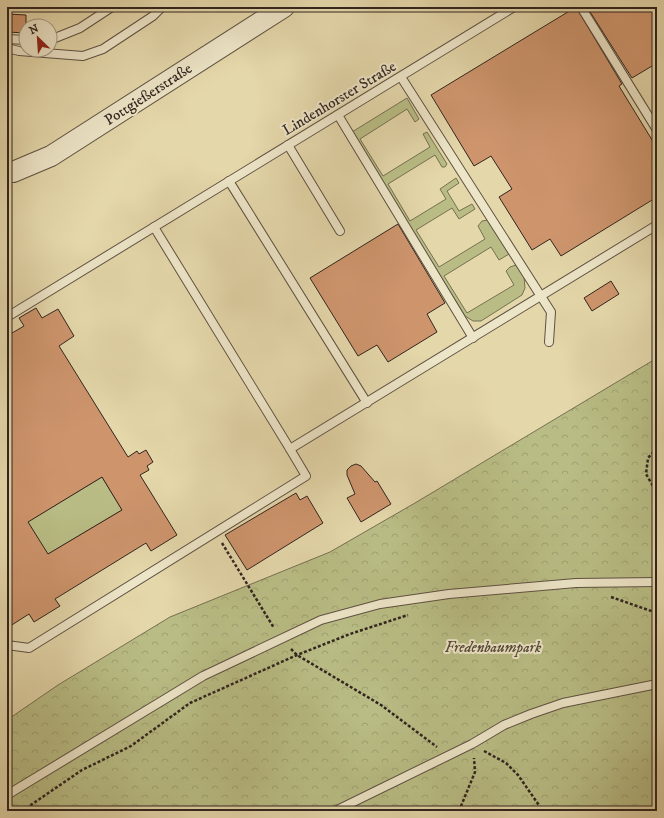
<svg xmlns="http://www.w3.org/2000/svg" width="664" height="818" font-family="'IM FELL DW Pica',serif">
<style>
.grass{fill:#b9bd85;stroke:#757052}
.park{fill:url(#park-crowns);stroke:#757052}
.building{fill:#ce956d;stroke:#31241f;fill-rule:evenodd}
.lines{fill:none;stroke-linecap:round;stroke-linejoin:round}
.service-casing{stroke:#5e5142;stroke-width:10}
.tertiary-casing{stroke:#5e5142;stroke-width:22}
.path{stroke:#31241f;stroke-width:2.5;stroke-dasharray:3 2;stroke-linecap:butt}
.service{stroke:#ede5c8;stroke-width:8}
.tertiary{stroke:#ede5c8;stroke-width:20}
.labels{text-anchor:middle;stroke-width:4;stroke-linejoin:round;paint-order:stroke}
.street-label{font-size:15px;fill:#31241f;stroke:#ede5c8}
.park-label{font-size:15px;font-style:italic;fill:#534a38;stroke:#ede5c8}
</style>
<defs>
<pattern id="park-crowns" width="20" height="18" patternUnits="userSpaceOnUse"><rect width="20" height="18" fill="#b9bd85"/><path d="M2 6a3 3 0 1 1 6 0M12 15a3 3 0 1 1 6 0" fill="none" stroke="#a0a272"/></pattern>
</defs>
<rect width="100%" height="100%" fill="#e4d7aa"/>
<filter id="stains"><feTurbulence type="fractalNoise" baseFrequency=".005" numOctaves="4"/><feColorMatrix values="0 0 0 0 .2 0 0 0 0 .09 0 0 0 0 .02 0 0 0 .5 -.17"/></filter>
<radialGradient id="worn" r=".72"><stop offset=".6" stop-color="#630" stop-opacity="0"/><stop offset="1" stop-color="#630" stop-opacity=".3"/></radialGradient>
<!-- grass -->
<g class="grass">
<path d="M407 98 419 119 415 122 407 109 360 139 383 176 430 147 423 134 427 132 447 164 445 167H442L435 155 388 184 410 221 446 199 440 189 456 178 459 183 447 191 459 211 472 204 475 209 459 219 452 208 416 230 439 267 485 239 478 226 482 221 488 220 509 254 499 260 491 247 444 276 467 313 514 285 506 271 510 267 516 265 524 277 525 288 522 295 481 321H473L465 316 352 132Z"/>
<path d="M102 477 122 510 48 554 9 533Z"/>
</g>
<!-- park -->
<path class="park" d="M657 358V811H7V720L58 685 170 617 330 552 415 503Z"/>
<!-- building -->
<g class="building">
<path d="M576 7 622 84 619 86 657 148V197L561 256 550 239 532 250 499 197 512 189 491 156 474 166 431 95Z"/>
<path d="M587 7H657V63L632 78Z"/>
<path d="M7 14 26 15V33L7 32Z"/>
<path d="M398 224 445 303 427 314 437 332 388 362 377 345 358 356 310 278Z"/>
<path d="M611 281 619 294 592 311 584 298Z"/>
<path d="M36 308 42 318 58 309 74 336 59 346 128 457 137 451 139 454 146 450 153 462 147 466 149 470 140 475 177 535 151 551 146 543 55 599 60 606 34 622 29 614 7 628V336L24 326 19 318ZM102 477 122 510 48 554 28 522Z"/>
<path d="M356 464 361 466 375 482 377 481 391 504 361 522 347 498 355 494 347 475V470L351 466Z"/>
<path d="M296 493 300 500 307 496 323 523 247 570 225 535Z"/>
</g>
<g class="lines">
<defs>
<g id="service">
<path d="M581 7 657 130"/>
<path d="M7 39 26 40"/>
<path d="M50 40 80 28 112 7"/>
<path d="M7 48 19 51 83 56 103 49 153 16 162 7"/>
<path d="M401 77 551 312 549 342"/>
<path d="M338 115 473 338"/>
<path d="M288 145 340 231"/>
<path d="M229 181 367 403"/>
<path d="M154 227 290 449 657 225"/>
<path d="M7 317 514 7"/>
<path d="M7 645 29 648 306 476 290 449"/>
<path d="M7 795 203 676 321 620 380 604 449 594 576 583 657 582"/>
<path d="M335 811 472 744 504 725 531 714 563 703 657 684"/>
</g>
<path id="tertiary" d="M7 171 13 172 51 156 284 7"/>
</defs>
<!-- service casing -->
<use href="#service" class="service-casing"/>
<!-- tertiary casing -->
<use href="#tertiary" class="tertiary-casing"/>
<!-- path -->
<g class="path">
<path d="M657 448 648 458 646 474 657 493"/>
<path d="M222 543 274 628"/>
<path d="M611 597 657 613"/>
<path d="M291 649 297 655 381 705 437 747"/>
<path d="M484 751 506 763 518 775 543 811"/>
<path d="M22 811 82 770 131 746 190 703 297 655 350 634 408 615"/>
<path d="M459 811 475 772 474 758"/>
</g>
<!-- service -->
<use href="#service" class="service"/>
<!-- tertiary -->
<use href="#tertiary" class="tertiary"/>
</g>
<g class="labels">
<!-- street labels -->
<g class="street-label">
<text transform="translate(148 94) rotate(-33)" y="5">Pottgießerstraße</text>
<text transform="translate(339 98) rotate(-31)" y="5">Lindenhorster Straße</text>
</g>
<!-- park labels -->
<g class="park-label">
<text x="493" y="652">Fredenbaumpark</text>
</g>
</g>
<!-- margin -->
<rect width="664" height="818" fill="none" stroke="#e4d7aa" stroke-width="24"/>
<rect x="8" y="8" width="648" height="802" fill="none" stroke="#31241f" stroke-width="2"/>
<rect x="12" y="12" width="640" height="794" fill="none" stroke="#31241f"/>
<!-- north arrow -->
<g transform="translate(38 38) rotate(335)"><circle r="19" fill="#ede5c8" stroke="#a29884"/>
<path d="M0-3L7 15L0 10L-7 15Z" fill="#8f2418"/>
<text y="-6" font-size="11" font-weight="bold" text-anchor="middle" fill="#31241f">N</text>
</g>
<rect width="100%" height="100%" filter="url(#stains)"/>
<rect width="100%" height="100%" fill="url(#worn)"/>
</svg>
